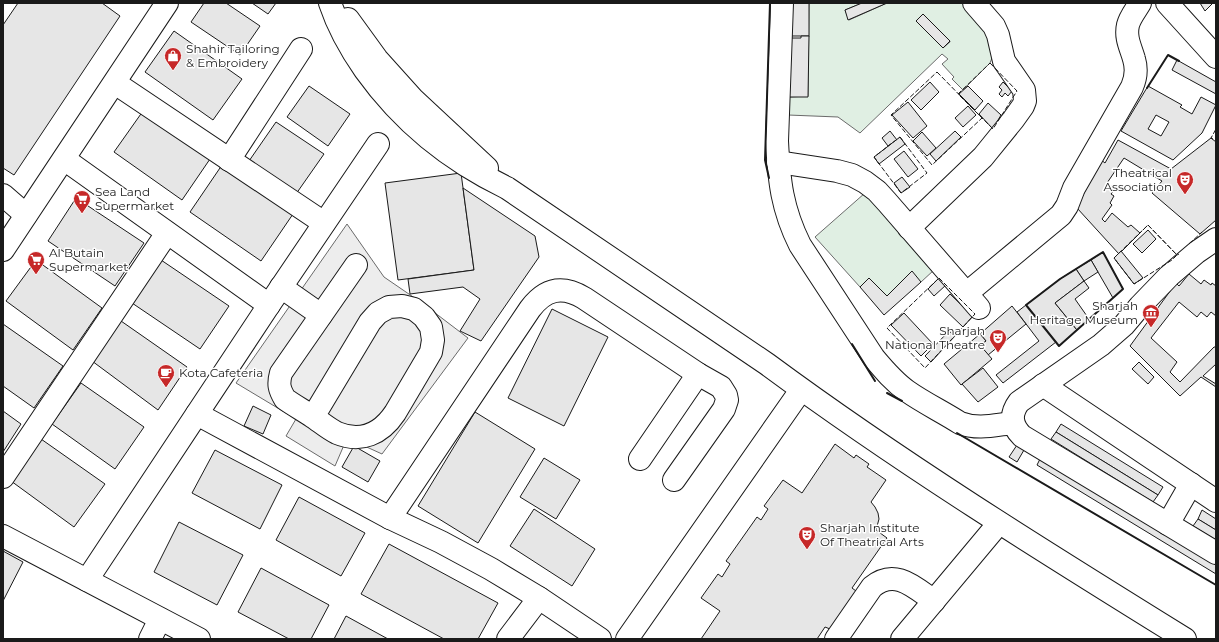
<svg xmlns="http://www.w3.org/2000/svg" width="1219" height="642" font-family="Montserrat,sans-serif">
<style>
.green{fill:#e0efe3;stroke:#6a6a6a;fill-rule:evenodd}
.parking{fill:#ededed;stroke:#6a6a6a}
.building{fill:#e6e6e6;stroke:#1a1a1a;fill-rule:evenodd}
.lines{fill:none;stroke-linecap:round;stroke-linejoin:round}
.minor-casing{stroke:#1a1a1a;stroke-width:24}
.minor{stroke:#fff;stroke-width:22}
.fence{stroke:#1a1a1a;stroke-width:1;stroke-dasharray:5 2;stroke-linecap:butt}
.wall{stroke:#1a1a1a;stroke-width:2}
.labels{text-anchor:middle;stroke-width:3;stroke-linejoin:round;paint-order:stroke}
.poi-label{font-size:12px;fill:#1a1a1a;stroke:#fff;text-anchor:start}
</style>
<rect width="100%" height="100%" fill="#fff"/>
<!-- green -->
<g class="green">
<path d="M809 3H862L845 10 849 20 887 3H962L983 25 994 53 990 63 963 90 952 79 954 77 942 64 948 59 942 54 860 133 838 117 788 115 789 97 808 96ZM916 21 950 41V42L943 48Z"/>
<path d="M865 193 934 270 921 282 887 296 860 287 815 237Z"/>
</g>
<!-- parking -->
<path class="parking" d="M347 224 384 277 422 303 468 338 382 454 347 438 335 466 286 436 296 419 236 383Z"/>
<!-- building -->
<g class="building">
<path d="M18 3H102L120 16 14 175 3 168V25Z"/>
<path d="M204 3H226L260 26 240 55 191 22Z"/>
<path d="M252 3H276L268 14Z"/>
<rect x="791" y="3" width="18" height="33"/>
<path d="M862 3H887L848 20 845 10Z"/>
<path d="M1200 3H1213L1205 11Z"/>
<path d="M923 14 950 41 943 48 916 21Z"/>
<path d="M174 31 242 79 213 120 145 72Z"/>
<path d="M801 36H809L808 97H789V38H801Z"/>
<path d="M1177 60 1216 82V94L1172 70Z"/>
<path d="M930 82 939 92 921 110 911 100Z"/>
<path d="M1003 82 1012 91 1008 96 1005 93 1002 97 999 94 1002 90 999 87Z"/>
<path d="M309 86 350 114 328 146 287 117Z"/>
<path d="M968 86 983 101 975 110 959 94Z"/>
<path d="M1148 86 1182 105 1180 107 1192 114 1201 97 1216 105 1202 133 1173 160 1121 131ZM1156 115 1169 122 1161 136 1148 129Z"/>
<path d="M908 102 927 126 913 138 892 115Z"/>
<path d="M988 103 1001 115 993 129 979 114Z"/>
<path d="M968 106 976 115 963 127 955 118Z"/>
<path d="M143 111 210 159 182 200 114 152Z"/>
<path d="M276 122 324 154 296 194 249 161Z"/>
<path d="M890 131 897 140 888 146 882 138Z"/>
<path d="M955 131 961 137 936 161 930 154Z"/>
<path d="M922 132 936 148 927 156 913 141Z"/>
<path d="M900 137 905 144 879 164 874 157Z"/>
<path d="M1211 138 1216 142V220L1200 234 1152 193 1162 181 1124 158 1107 183 1115 189 1111 194 1114 196 1110 203 1112 205 1102 219 1105 222 1112 213 1128 227 1131 225 1140 233 1119 254 1077 208 1100 159 1105 163 1118 140 1171 169Z"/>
<path d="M904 151 918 169 908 177 894 159Z"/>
<path d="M222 165 293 214 261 261 190 212Z"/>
<path d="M461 173 474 270 398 280 385 183Z"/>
<path d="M902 177 910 187 901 193 894 183Z"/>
<path d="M463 188 535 236 539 257 481 341 460 331 480 299 463 287 410 294 408 279 474 270Z"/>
<path d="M76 198 144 243 115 286 48 241Z"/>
<path d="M1148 230 1156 239 1142 253 1133 244Z"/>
<path d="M1121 251 1143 278 1134 284 1114 258Z"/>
<path d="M1103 252 1123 289 1113 298 1091 260Z"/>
<path d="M36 260 102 308 73 350 6 301Z"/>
<path d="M161 260 229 306 200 349 132 303Z"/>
<path d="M1091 260 1098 272 1084 281 1076 269Z"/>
<path d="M1076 269 1084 281 1055 303 1077 330 1059 346 1026 305 1060 279Z"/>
<path d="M912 271 921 282 884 315 860 287 869 278 887 296Z"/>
<path d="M1189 274 1201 284 1204 280 1211 285 1212 283 1216 286V316L1211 312 1207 317 1201 312 1197 317 1179 302 1151 338 1177 362 1170 372 1180 382 1214 347H1216V364L1203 376 1216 384V387L1201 377 1180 396 1130 346 1176 283 1179 286Z"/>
<path d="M939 278 946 285 934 296 928 289Z"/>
<path d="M1084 281 1089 288 1075 299 1089 319 1077 330 1055 303Z"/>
<path d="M950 294 973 316 963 327 940 305Z"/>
<path d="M1026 305 1056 342 1003 383 996 375 1039 341 1017 312Z"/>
<path d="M1012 306 1026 324 988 355 980 345 986 341 980 334Z"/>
<path d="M552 309 608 337 564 426 508 398Z"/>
<path d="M904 313 933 344 921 356 891 325Z"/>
<path d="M121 321 187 367 158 410 92 361Z"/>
<path d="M3 324 63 366 34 408 3 386Z"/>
<path d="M949 331 955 336 931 362 925 356Z"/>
<path d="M980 334 986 341 980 345 992 359 961 385 944 364Z"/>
<path d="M1139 362 1154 377 1148 384 1132 369Z"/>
<path d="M983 368 998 387 978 402 962 384Z"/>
<path d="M81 383 144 427 115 469 52 424Z"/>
<path d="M253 406 271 415 263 434 244 426Z"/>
<path d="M3 411 21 424 3 452Z"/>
<path d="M475 412 535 449 478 543 418 506Z"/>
<path d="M1061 424 1163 487 1158 495 1056 432Z"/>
<path d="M1056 432 1158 495 1153 502 1051 439Z"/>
<path d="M41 439 105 484 74 527 11 481Z"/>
<path d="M835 444 854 458 856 455 869 464 867 467 886 480 871 502 875 507 878 513 879 519 876 530 887 538 852 588 856 591 830 629 825 627 817 639H701L720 611 701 598 718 574 722 577 730 564 726 561 757 517 761 520 768 509 764 506 783 480 802 493Z"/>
<path d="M1017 445 1024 450 1017 462 1009 457Z"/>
<path d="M354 446 380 461 368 482 342 467Z"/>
<path d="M215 450 282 485 260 529 192 493Z"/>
<path d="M544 458 580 480 556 519 520 497Z"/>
<path d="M1040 459 1216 565V574L1037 465Z"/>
<path d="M299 497 365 533 341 576 276 540Z"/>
<path d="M534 509 595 549 572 586 510 546Z"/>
<path d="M1202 510 1216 519V530L1198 519Z"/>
<path d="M1198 519 1216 530V540L1193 526Z"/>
<path d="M179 522 243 555 217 605 154 572Z"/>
<path d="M389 544 498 603 478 639H444L361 594Z"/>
<path d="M3 551 23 562 3 601Z"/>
<path d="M261 568 329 605 311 639H289L238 612Z"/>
<path d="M346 616 388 639H334Z"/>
</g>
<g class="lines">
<defs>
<g id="minor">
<path d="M330 3C338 27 351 50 365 70 403 123 449 160 507 188L767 364C901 463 1043 551 1185 639"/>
<path d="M782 3 777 141C779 181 782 209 800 245L874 358C884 370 894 382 907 391 924 403 943 412 960 423 978 430 995 425 1013 423"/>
<path d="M1167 3 1216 57"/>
<path d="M348 19 377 59 413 99 487 168"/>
<path d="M115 83 324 223"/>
<path d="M64 159 269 305"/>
<path d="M229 160 301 49"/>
<path d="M778 162 837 171 852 175 865 182 877 191 887 202 979 308"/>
<path d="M3 195 26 215"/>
<path d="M909 228 983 157 1013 120 1023 106 1025 101 1024 90 1004 61 998 35 994 26 974 3"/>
<path d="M1216 239 1197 252 1169 276 1140 306 1124 325 1101 345 1019 402C1010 414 1011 425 1022 436L1216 553"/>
<path d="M3 250 167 3"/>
<path d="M281 287 321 315"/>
<path d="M967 293 1061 215 1067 206 1074 188 1132 87C1136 78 1137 69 1134 59 1131 48 1125 38 1128 25 1130 17 1136 10 1140 3"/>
<path d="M1043 385 1216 501"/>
<path d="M197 414 390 518 441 542 491 569 539 598 600 639"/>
<path d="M313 417 370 322 378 313 389 307 402 306 414 309 424 317 431 327 433 340 431 352 395 413C381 434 361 443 337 433 329 429 323 424 316 419 306 412 295 406 285 399 279 389 278 384 281 373L356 265"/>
<path d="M640 459 698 374"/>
<path d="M3 477 167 233"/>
<path d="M390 518 530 309C545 289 562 285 584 298L698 374 721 387 726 395 727 400 724 409 674 480"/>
<path d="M1168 524 1191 484"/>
<path d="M3 536 199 639"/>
<path d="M87 580 269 305 378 144"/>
<path d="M150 639 160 619"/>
<path d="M508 639 539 598"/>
<path d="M627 639 801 390"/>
<path d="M836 639 872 587C895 568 914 587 934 601"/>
<path d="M902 639 999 523"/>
</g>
</defs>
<!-- minor casing -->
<use href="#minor" class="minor-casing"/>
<!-- minor -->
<use href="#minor" class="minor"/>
<!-- fence -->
<g class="fence">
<path d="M990 63 1017 91 993 129 958 94Z"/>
<path d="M937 72 982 118 932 165 891 115Z"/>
<path d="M900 137 927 173 901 193 874 157Z"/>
<path d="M1213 139 1211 138 1216 129"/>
<path d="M1148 225 1177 255 1172 260 1134 284 1114 258Z"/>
<path d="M1138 235 1148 225 1177 255 1179 254"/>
<path d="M1189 244 1202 232"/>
<path d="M939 278 975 314 925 368 887 328Z"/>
</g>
<!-- wall -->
<g class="wall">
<path d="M1147 88 1168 55 1179 61"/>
<path d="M769 178 765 160 770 3"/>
<path d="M1103 252 1123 289 1059 346 1026 305 1060 279Z"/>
<path d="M852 344 875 381"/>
<path d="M887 393 902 401"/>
<path d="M957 433 1216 585"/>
</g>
</g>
<!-- icons -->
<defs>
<symbol id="shop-pin" viewBox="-11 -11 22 30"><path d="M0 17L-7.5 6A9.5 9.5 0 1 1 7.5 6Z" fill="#c62828" stroke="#fff"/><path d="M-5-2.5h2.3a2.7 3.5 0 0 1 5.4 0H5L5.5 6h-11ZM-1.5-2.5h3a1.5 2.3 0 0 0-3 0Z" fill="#fff"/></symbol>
<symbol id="theatre-pin" viewBox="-11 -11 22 30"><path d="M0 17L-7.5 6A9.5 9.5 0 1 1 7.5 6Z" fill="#c62828" stroke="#fff"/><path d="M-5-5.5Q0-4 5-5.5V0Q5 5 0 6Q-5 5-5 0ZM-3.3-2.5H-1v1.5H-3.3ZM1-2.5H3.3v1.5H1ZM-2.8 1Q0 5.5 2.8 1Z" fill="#fff"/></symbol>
<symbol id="supermarket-pin" viewBox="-11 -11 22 30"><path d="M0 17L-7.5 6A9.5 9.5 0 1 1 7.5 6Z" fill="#c62828" stroke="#fff"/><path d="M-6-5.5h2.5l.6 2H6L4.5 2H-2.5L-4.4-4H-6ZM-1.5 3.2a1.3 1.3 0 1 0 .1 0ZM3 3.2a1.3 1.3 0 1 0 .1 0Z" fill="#fff"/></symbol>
<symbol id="museum-pin" viewBox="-11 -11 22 30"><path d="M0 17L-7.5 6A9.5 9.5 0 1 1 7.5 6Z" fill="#c62828" stroke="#fff"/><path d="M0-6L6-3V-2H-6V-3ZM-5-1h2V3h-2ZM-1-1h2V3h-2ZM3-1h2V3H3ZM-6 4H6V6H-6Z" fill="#fff"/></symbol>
<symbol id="cafe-pin" viewBox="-11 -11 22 30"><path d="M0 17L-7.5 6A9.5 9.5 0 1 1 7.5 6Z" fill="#c62828" stroke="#fff"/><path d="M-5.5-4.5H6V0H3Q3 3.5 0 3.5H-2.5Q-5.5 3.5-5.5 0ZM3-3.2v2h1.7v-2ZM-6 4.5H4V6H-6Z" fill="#fff"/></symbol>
</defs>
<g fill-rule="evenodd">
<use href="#shop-pin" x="163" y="46" width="20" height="27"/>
<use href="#theatre-pin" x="1175" y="170" width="20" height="27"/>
<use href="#supermarket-pin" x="72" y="189" width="20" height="27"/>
<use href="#supermarket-pin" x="26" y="250" width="20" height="27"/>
<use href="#museum-pin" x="1141" y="303" width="20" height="27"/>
<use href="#theatre-pin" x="988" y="328" width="20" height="27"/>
<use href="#cafe-pin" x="156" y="363" width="20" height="27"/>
<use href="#theatre-pin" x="797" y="525" width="20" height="27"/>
</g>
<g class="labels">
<!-- poi labels -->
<g class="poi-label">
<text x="186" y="53">Shahir Tailoring<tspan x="186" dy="14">&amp; Embroidery</tspan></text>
<text x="1172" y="177" text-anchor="end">Theatrical<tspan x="1172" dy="14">Association</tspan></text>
<text x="95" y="196">Sea Land<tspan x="95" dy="14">Supermarket</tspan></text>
<text x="49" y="257">Al Butain<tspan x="49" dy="14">Supermarket</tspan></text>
<text x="1138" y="310" text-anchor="end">Sharjah<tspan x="1138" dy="14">Heritage Museum</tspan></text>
<text x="985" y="335" text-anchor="end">Sharjah<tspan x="985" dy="14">National Theatre</tspan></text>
<text x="179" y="377">Kota Cafeteria</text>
<text x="820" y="532">Sharjah Institute<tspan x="820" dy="14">Of Theatrical Arts</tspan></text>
</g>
</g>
<!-- border -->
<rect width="1219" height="642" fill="none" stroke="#1a1a1a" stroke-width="8"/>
</svg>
